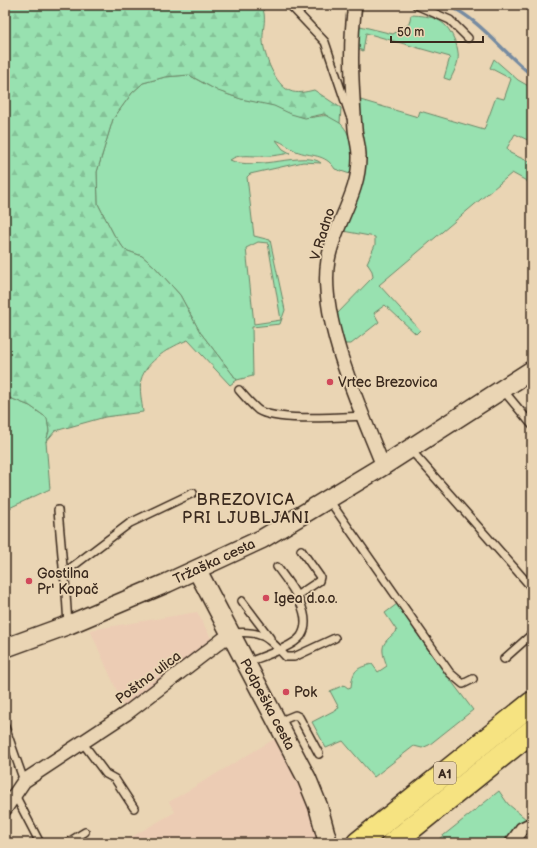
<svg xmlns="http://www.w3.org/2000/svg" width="537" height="848" font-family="'Balsamiq Sans',sans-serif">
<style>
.built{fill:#ecccb4}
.grass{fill:#98e1b0;stroke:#6a8667;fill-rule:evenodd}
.forest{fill:url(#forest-firs);stroke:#6a8667}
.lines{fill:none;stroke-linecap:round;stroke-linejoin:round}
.stream{stroke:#768ba1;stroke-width:3.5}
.lane-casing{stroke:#3b2a1e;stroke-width:10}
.street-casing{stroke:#3b2a1e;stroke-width:16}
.secondary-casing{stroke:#3b2a1e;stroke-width:21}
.highway-casing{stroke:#3b2a1e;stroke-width:25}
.lane{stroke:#ead5b4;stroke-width:7}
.street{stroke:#ead5b4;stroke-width:13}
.secondary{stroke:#ead5b4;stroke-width:18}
.highway{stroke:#f6e381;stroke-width:22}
.poi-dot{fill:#d1495b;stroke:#ead5b4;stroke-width:1.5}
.labels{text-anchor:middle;stroke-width:3.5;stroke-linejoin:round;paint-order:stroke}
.shield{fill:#ead5b4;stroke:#705d4b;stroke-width:1}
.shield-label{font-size:13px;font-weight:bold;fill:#3b2a1e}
.street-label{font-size:14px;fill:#3b2a1e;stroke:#ead5b4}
.poi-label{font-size:14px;fill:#3b2a1e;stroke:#ead5b4;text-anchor:start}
.quarter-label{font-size:16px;letter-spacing:1px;fill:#3b2a1e;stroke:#ead5b4}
</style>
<defs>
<pattern id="forest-firs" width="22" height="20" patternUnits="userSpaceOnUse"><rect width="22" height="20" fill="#98e1b0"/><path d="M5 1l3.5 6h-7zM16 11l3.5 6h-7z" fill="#84c197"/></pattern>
</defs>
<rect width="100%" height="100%" fill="#ead5b4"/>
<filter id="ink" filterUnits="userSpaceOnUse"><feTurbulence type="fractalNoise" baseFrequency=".025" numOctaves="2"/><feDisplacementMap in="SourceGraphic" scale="8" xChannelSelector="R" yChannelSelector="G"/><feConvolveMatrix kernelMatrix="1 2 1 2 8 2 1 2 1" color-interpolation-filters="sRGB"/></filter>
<g filter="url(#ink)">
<!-- built -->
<g class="built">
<path d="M197 612 212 640 125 709 90 630Z"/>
<path d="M276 738 307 801 321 843H121L175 812 169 802Z"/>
</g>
<!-- grass -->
<g class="grass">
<path d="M411 15C432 16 445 18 454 39 457 45 459 53 458 60 457 66 453 74 450 80L444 78 450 57 366 33 363 51 355 47 356 25 393 34 409 24Z"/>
<path d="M494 59 518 80 532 88V142L515 134 507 148 510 153 532 163V184L512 173 379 285 420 330 416 334 385 305 374 313 379 322 351 344H345L335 316 373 277 372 271 367 263 375 245V237L343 231 354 201 357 99 418 117 420 111 484 130 496 97 504 99 511 79 490 68Z"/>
<path d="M189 75C206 85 223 94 242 99 253 102 265 102 275 106 285 110 293 115 303 117 317 120 326 109 340 123 354 136 354 157 353 175L335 169C325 153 311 157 296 151 288 147 284 143 276 140L283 149 290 153C280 155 268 157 258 156 248 156 238 154 230 160 254 172 307 150 321 163L303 162 250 174 247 177 254 236 270 240 285 310 280 324 252 327 253 376 237 380 200 332 180 295 154 266 142 256 125 250 114 235 98 204 97 172 113 119 132 93 143 83 165 77ZM258 242 268 243 281 320 254 324 246 248Z"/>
<path d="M5 396 30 406 47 418 49 431 46 442 50 489 5 510Z"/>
<path d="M397 604 431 654 473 710 429 745 422 748 414 746 374 777 343 741 326 748 312 722 339 708 330 691 344 685 348 688 351 687C353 670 356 668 372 664L378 672 387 666C380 647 381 644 397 631L385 613Z"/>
<path d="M499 791 508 804 526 819 508 843H434Z"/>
</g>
<!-- forest -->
<path class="forest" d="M5 5H261C268 17 262 28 263 41 264 55 275 85 290 91 297 94 306 92 314 90L341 108 340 123 324 114 305 118 291 114 274 106 241 99 218 91 189 75 165 77 143 83 132 93 113 119 97 172 98 204 114 235 125 250 142 256 154 266 180 295 200 332 237 380 230 385 188 340C171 346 146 361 141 380 139 389 142 403 143 412L105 417 55 431 46 442 49 431 47 418 30 406 5 396Z"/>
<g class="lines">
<!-- stream -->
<path class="stream" d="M448 5C482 21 503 53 532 75"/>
<defs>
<g id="lane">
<path d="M290 5 325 42 350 116"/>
<path d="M416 5 450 20 468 38"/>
<path d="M239 390C245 397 251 404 258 410 276 422 341 417 364 416"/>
<path d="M503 390 532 425"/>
<path d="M410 449 532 588"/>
<path d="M329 500 450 673 463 684 473 679"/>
<path d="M58 510 64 578"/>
<path d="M298 595 319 581 320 577 301 550"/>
<path d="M242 601 270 638"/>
<path d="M68 625 65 578 68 570 130 523 193 493"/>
<path d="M232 633C261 630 268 637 286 657H294L335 638"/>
<path d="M504 659 532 634"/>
<path d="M246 663C260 657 292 648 301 636 315 615 289 583 277 567"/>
<path d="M278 722 295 715 299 717 319 754"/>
<path d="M5 727 24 781"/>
<path d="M82 742 106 774 115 779 134 808"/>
<path d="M14 793 40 843"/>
<path d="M67 843 85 832"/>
</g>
<g id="street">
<path d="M355 5C349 46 352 88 355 129 356 138 359 147 359 156 360 193 334 225 328 260 318 319 361 410 383 466"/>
<path d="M5 809 24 781 127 713 230 634"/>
<path d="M512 843 522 829 532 824"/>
</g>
<g id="secondary">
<path d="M197 570 307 779 318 806 328 843"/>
<path d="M5 648 68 625 167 583 262 539 383 466 532 370"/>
</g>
<g id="highway">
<path d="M358 843 532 703"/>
<path d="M393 843 532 731"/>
</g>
</defs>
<!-- lane casing -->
<use href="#lane" class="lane-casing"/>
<!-- street casing -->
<use href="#street" class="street-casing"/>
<!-- secondary casing -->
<use href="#secondary" class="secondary-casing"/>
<!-- highway casing -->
<use href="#highway" class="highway-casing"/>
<!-- lane -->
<use href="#lane" class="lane"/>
<!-- street -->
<use href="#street" class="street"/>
<!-- secondary -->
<use href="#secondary" class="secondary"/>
<!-- highway -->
<use href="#highway" class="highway"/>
</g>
</g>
<!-- markers -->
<g class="poi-dot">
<circle cx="330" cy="382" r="4"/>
<circle cx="29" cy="581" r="4"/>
<circle cx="266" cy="598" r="4"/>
<circle cx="286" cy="692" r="4"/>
</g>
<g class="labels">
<!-- shield labels -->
<rect class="shield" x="434" y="762" width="22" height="22" rx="3"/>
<g class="shield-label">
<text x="445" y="778">A1</text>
</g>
<!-- street labels -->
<g class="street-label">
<text transform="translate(322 234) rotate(-73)" y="5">V Radno</text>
<text transform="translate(214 561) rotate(-25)" y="5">Tržaška cesta</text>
<text transform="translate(148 677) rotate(-37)" y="5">Poštna ulica</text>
<text transform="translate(268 704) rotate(62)" y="5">Podpeška cesta</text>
</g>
<!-- poi labels -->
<g class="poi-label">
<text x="338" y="387">Vrtec Brezovica</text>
<text x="37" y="578">Gostilna<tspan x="37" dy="16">Pr' Kopač</tspan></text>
<text x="274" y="603">Igea d.o.o.</text>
<text x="294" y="697">Pok</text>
</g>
<!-- quarter labels -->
<g class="quarter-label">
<text x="246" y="505">BREZOVICA<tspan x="246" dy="18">PRI LJUBLJANI</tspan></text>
</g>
</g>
<!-- margin -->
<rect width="537" height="848" fill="none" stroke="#ead5b4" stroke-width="20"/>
<rect x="10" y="10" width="517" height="828" fill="none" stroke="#3b2a1e" stroke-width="1.5" filter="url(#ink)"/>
<!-- scale -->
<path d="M391 36v6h92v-6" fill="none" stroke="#3b2a1e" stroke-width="2"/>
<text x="397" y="36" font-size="12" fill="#3b2a1e" stroke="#ead5b4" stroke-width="3" paint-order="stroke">50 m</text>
</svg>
